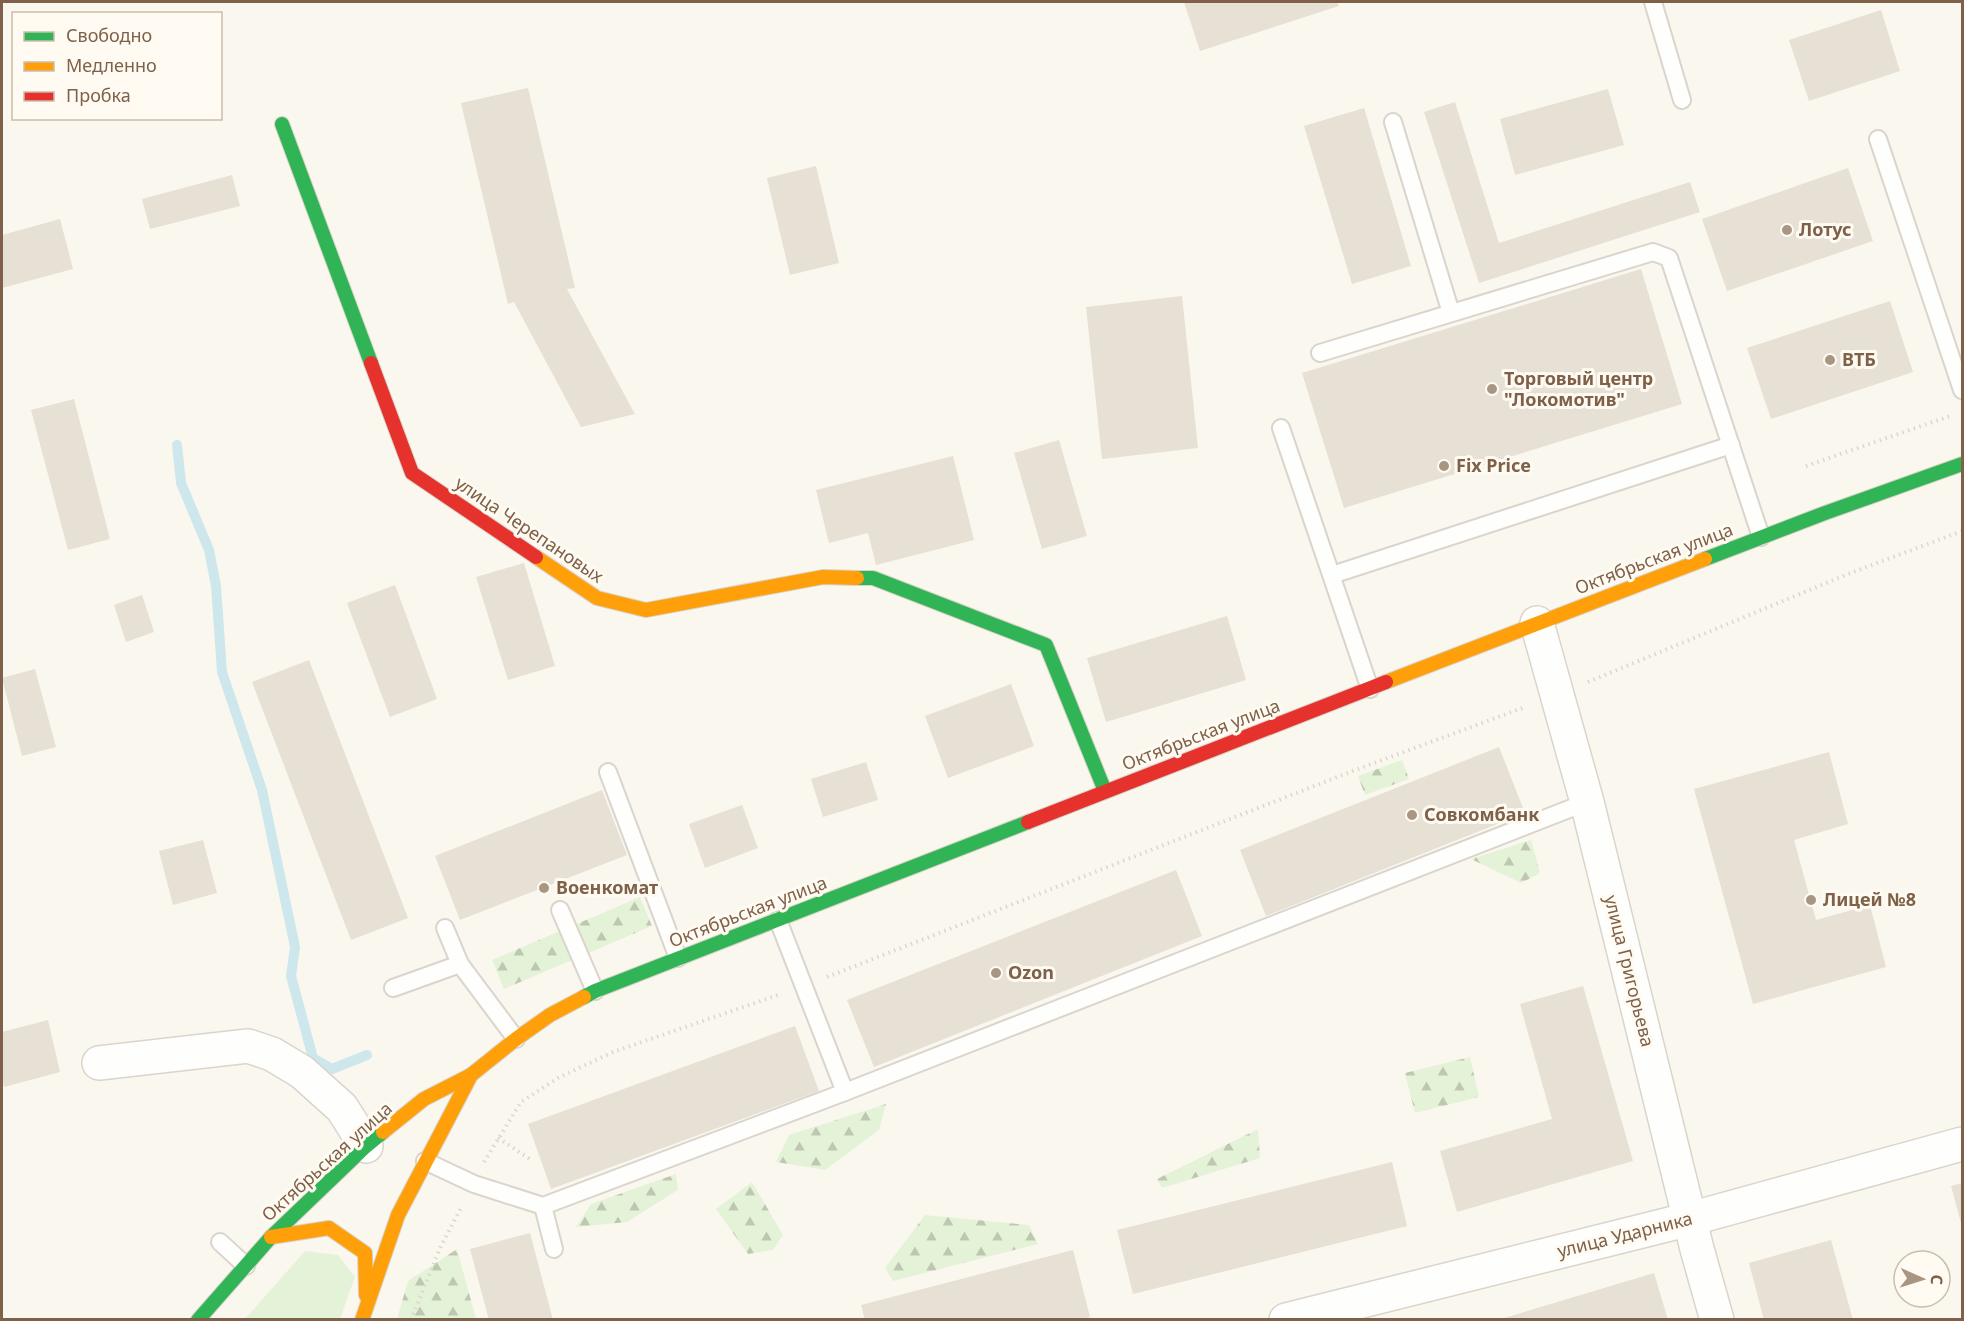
<svg xmlns="http://www.w3.org/2000/svg" width="1964" height="1321" font-family="'Noto Sans',sans-serif">
<style>
.grass{fill:#e4f3d8}
.forest{fill:url(#forest-firs)}
.lines{fill:none;stroke-linecap:round;stroke-linejoin:round}
.stream{stroke:#cee7ed;stroke-width:10}
.building{fill:#e7e0d5}
.lane-casing{stroke:#dad4cc;stroke-width:20}
.street-casing{stroke:#dad4cc;stroke-width:36}
.fast-casing{stroke:#d9d3c9;stroke-width:16}
.slow-casing{stroke:#d9d3c9;stroke-width:16}
.jam-casing{stroke:#d9d3c9;stroke-width:16}
.path{stroke:#ddd6ce;stroke-width:4;stroke-dasharray:1.5 4.5;stroke-linecap:butt}
.lane{stroke:#fefefd;stroke-width:16}
.street{stroke:#fefefd;stroke-width:33}
.fast{stroke:#30b455;stroke-width:14}
.slow{stroke:#ff9f0a;stroke-width:14}
.jam{stroke:#e5322d;stroke-width:14}
.poi-dot{fill:#a99682;stroke:#fffbf3;stroke-width:2}
.labels{text-anchor:middle;stroke-width:6;stroke-linejoin:round;paint-order:stroke}
.poi-label{font-size:18px;font-weight:bold;fill:#7e6148;stroke:#fffbf3;text-anchor:start}
.street-label{font-size:18px;fill:#7e6148;stroke:#fffbf3}
</style>
<defs>
<pattern id="forest-firs" width="22" height="20" patternUnits="userSpaceOnUse" patternTransform="scale(1.5)"><rect width="22" height="20" fill="#e4f3d8"/><path d="M5 1l3.5 6h-7zM16 11l3.5 6h-7z" fill="#bec8b1"/></pattern>
</defs>
<rect width="100%" height="100%" fill="#faf7ef"/>
<!-- grass -->
<path class="grass" d="M305 1251 338 1255 355 1277 340 1319 244 1320Z"/>
<!-- forest -->
<g class="forest">
<path d="M1402 760 1409 779 1365 795 1358 776Z"/>
<path d="M1531 840 1540 873 1521 883 1471 859Z"/>
<path d="M640 897 652 926 504 989 492 960Z"/>
<path d="M1470 1057 1479 1097 1415 1113 1405 1073Z"/>
<path d="M886 1104 879 1130 825 1170 776 1162 789 1135Z"/>
<path d="M1258 1129 1260 1158 1162 1188 1157 1179Z"/>
<path d="M676 1174 678 1190 627 1222 576 1227 591 1204Z"/>
<path d="M752 1182 783 1235 773 1250 748 1254 716 1209Z"/>
<path d="M925 1215 1029 1225 1038 1244 893 1281 885 1268Z"/>
<path d="M457 1249 476 1319H397L408 1281Z"/>
</g>
<g class="lines">
<!-- stream -->
<path class="stream" d="M177 445 181 483 209 550 216 586 222 672 262 790 295 947 291 976 313 1058 332 1069 367 1055"/>
</g>
<!-- building -->
<g class="building">
<path d="M1184 2H1337L1339 6 1200 51Z"/>
<path d="M1881 10 1900 71 1809 101 1789 40Z"/>
<path d="M528 88 575 288 567 289 635 414 581 427 514 302 508 304 461 103Z"/>
<path d="M1608 89 1624 145 1515 175 1500 119Z"/>
<path d="M1455 102 1499 243 1690 182 1700 212 1479 283 1424 112Z"/>
<path d="M1364 108 1411 266 1352 284 1304 126Z"/>
<path d="M816 166 839 263 790 275 767 178Z"/>
<path d="M1848 168 1873 241 1727 291 1702 219Z"/>
<path d="M232 175 240 206 150 229 142 199Z"/>
<path d="M60 219 73 269 2 288V235Z"/>
<path d="M1641 269 1682 404 1344 508 1302 373Z"/>
<path d="M1182 296 1198 448 1102 459 1086 307Z"/>
<path d="M1890 301 1913 372 1771 419 1747 348Z"/>
<path d="M74 399 110 539 68 550 31 410Z"/>
<path d="M1059 440 1087 536 1042 549 1014 453Z"/>
<path d="M953 456 974 540 876 565 868 533 829 543 816 490Z"/>
<path d="M524 563 555 666 508 680 476 577Z"/>
<path d="M395 585 437 699 390 717 347 603Z"/>
<path d="M142 595 154 632 126 642 114 605Z"/>
<path d="M1227 616 1246 680 1106 722 1087 658Z"/>
<path d="M309 660 408 918 351 940 252 682Z"/>
<path d="M35 669 56 747 22 756 2 678Z"/>
<path d="M1011 684 1034 746 948 778 925 716Z"/>
<path d="M1499 747 1525 813 1266 916 1240 850Z"/>
<path d="M1829 752 1848 824 1794 840 1816 920 1870 905 1886 967 1753 1004 1694 789Z"/>
<path d="M866 762 878 800 823 817 811 779Z"/>
<path d="M602 790 627 855 460 920 435 856Z"/>
<path d="M742 805 758 848 705 868 689 824Z"/>
<path d="M203 840 217 893 173 905 159 851Z"/>
<path d="M1176 870 1202 936 874 1067 847 1000Z"/>
<path d="M1583 986 1633 1161 1457 1212 1440 1151 1552 1119 1520 1004Z"/>
<path d="M48 1020 60 1072 4 1087 2 1077V1032Z"/>
<path d="M795 1026 819 1091 551 1189 528 1124Z"/>
<path d="M1392 1162 1407 1226 1133 1294 1117 1230Z"/>
<path d="M1962 1183V1227L1951 1186Z"/>
<path d="M530 1233 553 1320H489L470 1249Z"/>
<path d="M1831 1240 1853 1320H1764L1749 1263Z"/>
<path d="M1073 1250 1090 1317 1079 1320H865L861 1305Z"/>
<path d="M1654 1273 1668 1320H1501V1319Z"/>
</g>
<g class="lines">
<defs>
<g id="lane">
<path d="M1653 2 1682 100"/>
<path d="M1393 122 1451 313"/>
<path d="M1878 139 1962 390"/>
<path d="M1320 353 1653 252 1669 258 1761 537"/>
<path d="M1281 428 1370 689"/>
<path d="M1332 575 1731 445"/>
<path d="M608 772 678 958"/>
<path d="M560 910 595 991"/>
<path d="M778 920 845 1092"/>
<path d="M445 928 460 964"/>
<path d="M393 988 460 964 516 1039"/>
<path d="M425 1161 474 1184 543 1206 845 1092 1587 802"/>
<path d="M543 1206 554 1249"/>
<path d="M220 1242 246 1266"/>
</g>
<g id="street">
<path d="M1537 623 1587 802 1697 1249 1717 1320"/>
<path d="M99 1063 248 1046 272 1054 302 1072 342 1108 366 1146"/>
<path d="M1286 1320 1690 1219 1962 1144"/>
</g>
<g id="fast">
<path d="M282 124 371 363"/>
<path d="M1705 559 1825 513 1962 464"/>
<path d="M857 578H873L1046 645 1105 791"/>
<path d="M584 997 595 991 1028 822"/>
<path d="M198 1320 271 1237 366 1146 383 1132"/>
</g>
<g id="slow">
<path d="M536 557 597 598 646 610 823 577 857 578"/>
<path d="M1386 682 1705 559"/>
<path d="M383 1132 424 1099 471 1075 516 1039 550 1015 584 997"/>
<path d="M271 1237 329 1228 365 1253 366 1295"/>
<path d="M362 1320 398 1215 471 1075"/>
</g>
<g id="jam">
<path d="M371 363 412 473 536 557"/>
<path d="M1028 822 1386 682"/>
</g>
</defs>
<!-- lane casing -->
<use href="#lane" class="lane-casing"/>
<!-- street casing -->
<use href="#street" class="street-casing"/>
<!-- fast casing -->
<use href="#fast" class="fast-casing"/>
<!-- slow casing -->
<use href="#slow" class="slow-casing"/>
<!-- jam casing -->
<use href="#jam" class="jam-casing"/>
<!-- path -->
<g class="path">
<path d="M1806 466 1953 415"/>
<path d="M1588 682 1848 574 1962 531"/>
<path d="M827 977 1350 772 1525 707"/>
<path d="M498 1138 530 1159"/>
<path d="M484 1162 521 1102 558 1078 613 1052 781 994"/>
<path d="M411 1320 440 1248 462 1206"/>
</g>
<!-- lane -->
<use href="#lane" class="lane"/>
<!-- street -->
<use href="#street" class="street"/>
<!-- fast -->
<use href="#fast" class="fast"/>
<!-- slow -->
<use href="#slow" class="slow"/>
<!-- jam -->
<use href="#jam" class="jam"/>
</g>
<!-- markers -->
<g class="poi-dot">
<circle cx="1787" cy="230" r="6"/>
<circle cx="1830" cy="360" r="6"/>
<circle cx="1492" cy="389" r="6"/>
<circle cx="1444" cy="466" r="6"/>
<circle cx="1412" cy="815" r="6"/>
<circle cx="544" cy="888" r="6"/>
<circle cx="1811" cy="900" r="6"/>
<circle cx="996" cy="973" r="6"/>
</g>
<g class="labels">
<!-- poi labels -->
<g class="poi-label">
<text x="1799" y="236">Лотус</text>
<text x="1842" y="366">ВТБ</text>
<text x="1504" y="385">Торговый центр<tspan x="1504" dy="21">"Локомотив"</tspan></text>
<text x="1456" y="472">Fix Price</text>
<text x="1424" y="821">Совкомбанк</text>
<text x="556" y="894">Военкомат</text>
<text x="1823" y="906">Лицей №8</text>
<text x="1008" y="979">Ozon</text>
</g>
<!-- street labels -->
<g class="street-label">
<text transform="translate(529 530) rotate(34)" y="6">улица Черепановых</text>
<text transform="translate(1654 559) rotate(-21)" y="6">Октябрьская улица</text>
<text transform="translate(1201 735) rotate(-21)" y="6">Октябрьская улица</text>
<text transform="translate(748 912) rotate(-21)" y="6">Октябрьская улица</text>
<text transform="translate(1629 971) rotate(76)" y="6">улица Григорьева</text>
<text transform="translate(327 1162) rotate(-42)" y="6">Октябрьская улица</text>
<text transform="translate(1625 1235) rotate(-14)" y="6">улица Ударника</text>
</g>
</g>
<!-- border -->
<rect width="1964" height="1321" fill="none" stroke="#7e6148" stroke-width="6"/>
<!-- legend -->
<rect x="12" y="12" width="210" height="108" fill="#fffbf3" stroke="#cbbdaf" stroke-width="1.5"/>
<rect x="24" y="32" width="30" height="9" fill="#30b455" stroke="#cbbdaf" stroke-width="1.5"/>
<text x="66" y="42" font-size="18" fill="#7e6148">Свободно</text>
<rect x="24" y="62" width="30" height="9" fill="#ff9f0a" stroke="#cbbdaf" stroke-width="1.5"/>
<text x="66" y="72" font-size="18" fill="#7e6148">Медленно</text>
<rect x="24" y="92" width="30" height="9" fill="#e5322d" stroke="#cbbdaf" stroke-width="1.5"/>
<text x="66" y="102" font-size="18" fill="#7e6148">Пробка</text>
<!-- north arrow -->
<g transform="translate(1922 1279) rotate(93)"><circle r="28" fill="#fffbf3" stroke="#cbbdaf" stroke-width="1.5"/>
<path d="M0-4.5L10 22L0 15L-10 22Z" fill="#a99682"/>
<text y="-9" font-size="16" font-weight="bold" text-anchor="middle" fill="#7e6148">С</text>
</g>
</svg>
